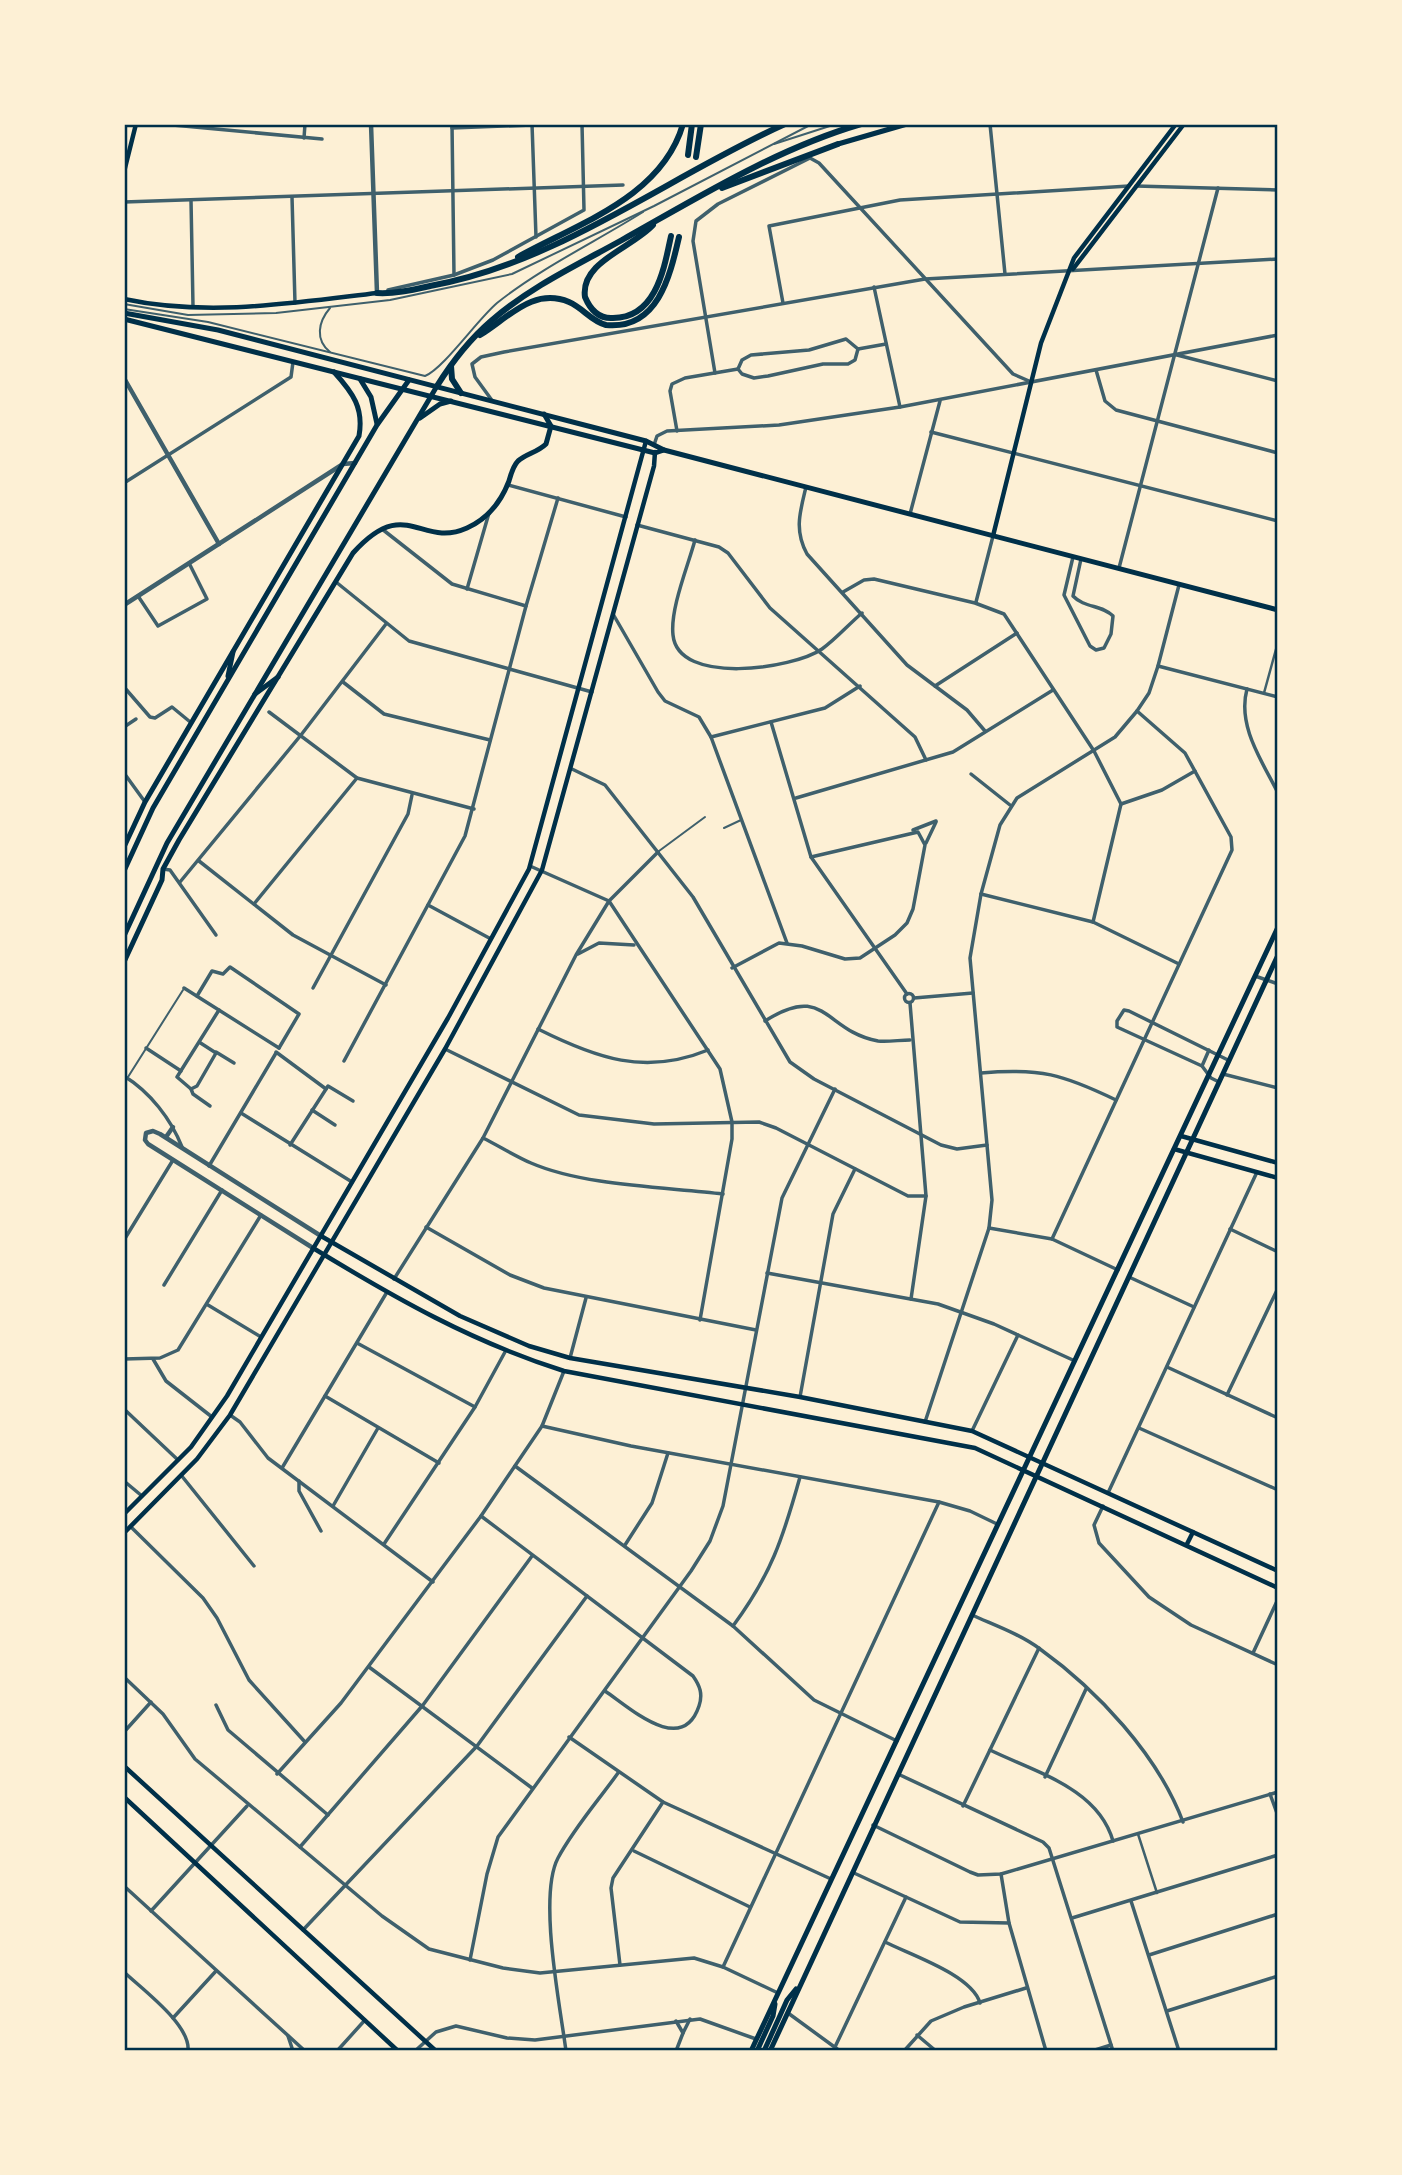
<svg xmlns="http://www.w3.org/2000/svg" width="1402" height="2175" font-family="'IBM Plex Sans',sans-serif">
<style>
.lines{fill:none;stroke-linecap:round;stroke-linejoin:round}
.service{stroke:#3f606c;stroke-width:2}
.pedestrian{stroke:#3f606c;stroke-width:2.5}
.minor{stroke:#3f606c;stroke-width:3.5}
.tertiary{stroke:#3f606c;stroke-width:4.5}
.secondary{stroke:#003049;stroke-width:4.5}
.primary{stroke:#003049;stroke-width:5}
.trunk{stroke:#003049;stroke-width:5}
.motorway{stroke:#003049;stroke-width:6}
.neatline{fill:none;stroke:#003049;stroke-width:2.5}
</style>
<rect width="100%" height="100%" fill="#fdf0d5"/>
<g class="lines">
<!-- service -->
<g class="service">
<path d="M774 144 836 124"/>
<path d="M124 304 188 315 276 313 390 300 512 274 654 206 812 124"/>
<path d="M330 308C318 322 315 340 330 352"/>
<path d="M124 309 208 322 425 376C444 368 477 320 497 303 541 268 595 242 643 212"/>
<path d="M724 828 741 820"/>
<path d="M659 851 705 817"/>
<path d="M128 1077 183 990"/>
</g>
<!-- pedestrian -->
<g class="pedestrian">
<path d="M1264 693 1278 642"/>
<path d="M1138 1834 1157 1893"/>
</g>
<!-- minor -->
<g class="minor">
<path d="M162 124 322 139"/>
<path d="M452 124 454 275"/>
<path d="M532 124 536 237"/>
<path d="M990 124 1005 274"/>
<path d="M452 128 532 125"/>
<path d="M304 138 305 124"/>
<path d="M810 158 819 163 1013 374 1029 381"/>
<path d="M1136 186 1278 190"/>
<path d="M292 197 295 303"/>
<path d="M191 200 193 306"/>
<path d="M124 202 623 185"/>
<path d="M874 287 900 407"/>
<path d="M388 290 454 275 493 260 584 210 582 124"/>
<path d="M783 303 769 226 900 200 1129 186"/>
<path d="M858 349 886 344"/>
<path d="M1177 355 1278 381"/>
<path d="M738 369 742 360 751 355 809 350 846 339 858 349"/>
<path d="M738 369 742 374 754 378 768 376 823 364H848L855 360 858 349"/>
<path d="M1096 370 1105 401 1116 410 1278 453"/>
<path d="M715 373 693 241 696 221 718 204 810 158"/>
<path d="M491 399 475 377 472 364 481 357 504 352 925 279 1278 259"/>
<path d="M677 431 670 391 672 384 685 378 738 369"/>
<path d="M931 432 1278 521"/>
<path d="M654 445 657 436 667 431 779 425 900 407 1278 335"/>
<path d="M124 483 291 377 293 362"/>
<path d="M508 485 626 517"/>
<path d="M806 487C800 512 794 530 807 554L907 665 967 710 985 731"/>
<path d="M910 514 940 401"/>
<path d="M637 525 719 547 728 553 770 608 915 737 926 760"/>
<path d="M382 529 452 584 526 606"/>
<path d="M695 540C688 566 670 609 673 635 678 686 793 669 822 649 836 639 849 624 862 613"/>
<path d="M1073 557 1064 595 1090 646 1096 650 1104 648 1111 634 1113 616C1103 605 1084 608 1073 596L1081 559"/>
<path d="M1119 568 1218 188"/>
<path d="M336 582 409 641 592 692"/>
<path d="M467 589 489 513"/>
<path d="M843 592 864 580 874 579 975 603 1004 614 1094 751 1121 804 1093 922"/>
<path d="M138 596 158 626 207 599 189 563"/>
<path d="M976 602 993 536"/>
<path d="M613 614 658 692 665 701 699 717 711 737 787 943"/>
<path d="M1158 666 1278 697"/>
<path d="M343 682 384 714 490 740"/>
<path d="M935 686 1017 633"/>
<path d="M124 687 150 717 155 718 172 707 189 721"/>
<path d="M1247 689C1237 726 1262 761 1278 793"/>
<path d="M269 712 357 778 474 809"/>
<path d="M771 722 811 857 907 994"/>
<path d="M124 727 136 719"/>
<path d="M711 737 825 708 860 686"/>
<path d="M572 769 605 785 693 897 790 1062 814 1079 941 1145 957 1149 987 1145"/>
<path d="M124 773 145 802"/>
<path d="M971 774 1010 805"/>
<path d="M796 798 953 752 1053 690"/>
<path d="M1121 804 1162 790 1195 771"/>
<path d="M913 830 936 821"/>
<path d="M926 843 936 822"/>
<path d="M199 861 293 935 386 985"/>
<path d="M530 866 609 901 720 1069 732 1122V1139L700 1320"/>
<path d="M163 869 170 870 216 935"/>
<path d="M180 882 301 735 386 624"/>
<path d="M981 894 1093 922 1179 964"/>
<path d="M254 904 357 778"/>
<path d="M428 905 491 939"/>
<path d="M578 954 599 943 634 945"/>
<path d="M732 968 779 943 802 946 845 959 860 958 895 935 907 923 913 909 925 845 918 832 811 857"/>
<path d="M1255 976 1278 984"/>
<path d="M184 988 279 1048"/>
<path d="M313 988 408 814 412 795"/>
<circle cx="909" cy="998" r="4.5"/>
<path d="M197 996 212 971 223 974 230 967 299 1014 279 1048"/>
<path d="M914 998 973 993"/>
<path d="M910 1003 926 1196 911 1299"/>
<path d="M765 1021C826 982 824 1031 878 1041 888 1042 900 1040 910 1040"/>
<path d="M538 1029C596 1058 645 1076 708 1050"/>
<path d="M199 1042 216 1053 197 1086 191 1089 177 1077 219 1010"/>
<path d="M146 1048 181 1071"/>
<path d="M445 1049 579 1115 654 1124 759 1122 776 1128 908 1196H926"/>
<path d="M216 1052 234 1063"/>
<path d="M276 1052 326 1089"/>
<path d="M344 1061 465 836 526 606 558 498"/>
<path d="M1202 1066 1209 1050"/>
<path d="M981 1073C1041 1068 1062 1074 1116 1100"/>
<path d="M1223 1074 1278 1088"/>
<path d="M124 1076C150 1092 171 1119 182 1147"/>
<path d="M1219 1082 1211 1078 1202 1066 1117 1027V1021L1124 1010 1129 1011 1228 1060"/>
<path d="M191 1089 193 1094 210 1106"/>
<path d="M312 1110 335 1125"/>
<path d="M241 1113 352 1182"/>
<path d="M483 1138C499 1146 515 1156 531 1163 584 1186 666 1187 723 1194"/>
<path d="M290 1145 328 1086 353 1101"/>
<path d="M209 1166 276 1053"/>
<path d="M426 1227 510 1275 544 1288 756 1330"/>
<path d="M989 1228 1052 1239 1118 1270"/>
<path d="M1230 1229 1278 1252"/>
<path d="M1052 1239 1232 850 1231 837 1185 753 1137 711"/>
<path d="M124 1240 173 1160"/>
<path d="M767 1273 938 1304 994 1324 1075 1361"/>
<path d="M1129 1277 1194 1307"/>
<path d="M394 1279 483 1138 576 955 609 901 658 852"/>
<path d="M164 1285 222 1190"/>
<path d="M208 1305 261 1337"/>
<path d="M357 1343 475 1407"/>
<path d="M570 1358 586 1298"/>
<path d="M124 1359 160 1358 178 1350 261 1215"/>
<path d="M153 1359 166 1381 212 1417"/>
<path d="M1167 1367 1278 1418"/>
<path d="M1227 1395 1278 1288"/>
<path d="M325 1396 439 1463"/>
<path d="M800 1397 833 1214 855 1169"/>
<path d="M124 1409 178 1460"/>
<path d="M230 1415 240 1422 268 1458 433 1582"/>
<path d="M925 1422 989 1228 992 1200 970 958 981 894 1000 825 1017 798 1115 737 1137 711 1149 693 1158 666 1179 585"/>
<path d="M542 1426 631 1446 939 1502 970 1511 997 1524"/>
<path d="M1139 1428 1278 1490"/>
<path d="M972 1431 1018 1335"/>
<path d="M515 1466 733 1626 814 1700 897 1741"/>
<path d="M282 1468 387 1292"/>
<path d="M181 1475 254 1566"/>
<path d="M124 1481 142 1496"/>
<path d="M299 1481V1491L321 1531"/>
<path d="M1108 1493 1257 1172"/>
<path d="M333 1506 378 1428"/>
<path d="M1103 1506 1094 1525 1099 1543 1149 1597 1191 1625 1278 1665"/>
<path d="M481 1516 693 1676C700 1686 703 1694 699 1706 682 1757 629 1707 605 1691"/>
<path d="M131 1527 203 1598 217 1618 249 1680 305 1742"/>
<path d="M384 1544 475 1407 505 1352"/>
<path d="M625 1545 652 1503 668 1453"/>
<path d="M972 1615C994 1625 1020 1634 1040 1649 1097 1690 1158 1755 1183 1822"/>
<path d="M733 1626C771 1575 783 1538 800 1477"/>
<path d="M1253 1653 1278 1599"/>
<path d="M369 1667 532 1788"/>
<path d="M124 1677 163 1714 195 1759 382 1916 429 1949 503 1968 540 1973 694 1958 723 1967 778 1993"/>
<path d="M216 1705 228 1730 328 1815"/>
<path d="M124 1732 151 1702"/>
<path d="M569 1737 663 1802 831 1879"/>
<path d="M990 1750C1035 1772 1098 1788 1113 1841"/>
<path d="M277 1774 341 1703 481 1516 542 1426 564 1371"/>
<path d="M898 1774 1043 1842 1049 1848 1113 2051"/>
<path d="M1045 1777 1086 1689"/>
<path d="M1270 1794 1278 1816"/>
<path d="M963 1806 1039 1648"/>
<path d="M873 1825 970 1872 978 1875 1001 1874 1278 1792"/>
<path d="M300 1847 423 1705 532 1556"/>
<path d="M634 1851 750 1907"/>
<path d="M854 1873 960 1922 1009 1923"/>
<path d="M1001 1874 1009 1923 1046 2051"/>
<path d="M124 1886 305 2051"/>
<path d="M1131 1901 1179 2051"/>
<path d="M151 1911 247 1806"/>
<path d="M1072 1918 1278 1855"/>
<path d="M303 1930 477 1746 587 1596"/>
<path d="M885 1942C911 1955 972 1975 980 2003"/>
<path d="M1149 1955 1278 1914"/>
<path d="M470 1960 487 1874 498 1837 691 1571 710 1541 723 1506 782 1198 835 1089"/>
<path d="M620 1965 611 1888 613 1878 663 1802"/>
<path d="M723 1967 939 1502"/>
<path d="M124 1972C143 1990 191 2025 188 2051"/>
<path d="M1167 2011 1278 1976"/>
<path d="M788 2013 840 2051"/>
<path d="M173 2018 216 1971"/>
<path d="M683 2033 690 2019"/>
<path d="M917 2035 936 2051"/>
<path d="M288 2036 293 2051"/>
<path d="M835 2047 906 1897"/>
<path d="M337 2051 365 2020"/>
<path d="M415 2051 436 2032 456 2026 507 2038 535 2040 700 2019 756 2039"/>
<path d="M566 2051C560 2005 538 1896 558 1858 574 1828 598 1801 618 1773"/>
<path d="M676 2051 683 2033 676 2021"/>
<path d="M904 2051 931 2021 964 2007 1026 1988"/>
<path d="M1092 2051 1111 2045"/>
</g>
<!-- tertiary -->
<g class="tertiary">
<path d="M371 124 377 293"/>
<path d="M124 378 219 544"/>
<path d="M124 605 343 464 355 463"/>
<path d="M166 1137 173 1127"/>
<path d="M313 1248 148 1144 145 1140 146 1133 153 1131 160 1134 321 1236"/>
<path d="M1276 2051 1278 2050"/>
</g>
<!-- secondary -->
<g class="secondary">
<path d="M124 172 136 124"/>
<path d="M1073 269 1184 124"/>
<path d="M124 299C208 317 293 303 377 293"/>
<path d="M993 536 1041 343 1074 258 1176 124"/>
<path d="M1181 1136 1278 1163"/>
<path d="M1174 1149 1278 1178"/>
<path d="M321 1236 460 1316 529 1346 570 1358 800 1397 972 1431 1278 1571"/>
<path d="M313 1248C395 1298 472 1342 564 1371L975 1448 1278 1588"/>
<path d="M124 1514 191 1447 227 1396 448 1018 529 869 646 441"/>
<path d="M124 1533 197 1459 230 1415 445 1049 542 870 654 466 655 452"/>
<path d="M1187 1544 1193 1532"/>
<path d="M124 1766 436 2051"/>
<path d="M124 1797 398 2051"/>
</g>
<!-- primary -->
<g class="primary">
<path d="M838 144 907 124"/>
<path d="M124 313 218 330 592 427 646 441 664 450 1278 610"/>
<path d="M124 319 655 453 664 450"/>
<path d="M124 847 145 802 359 436C364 408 353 393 334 372"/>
<path d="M124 962 162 880 163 869 179 840 353 553C406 494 420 549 467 528 487 519 501 502 509 481 511 474 513 466 518 461 526 454 538 452 546 444L551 426 544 414"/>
<path d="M751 2051 1278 927"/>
<path d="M757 2051 773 2016 775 2004"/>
<path d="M764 2051 787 2000 796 1989"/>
<path d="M770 2051 1278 955"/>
</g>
<!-- trunk -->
<g class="trunk">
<path d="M360 379 371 397 377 424"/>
<path d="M420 418 440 404 451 401"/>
<path d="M228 676 233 652"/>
<path d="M255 694 278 677"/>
<path d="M124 871 153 808 377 425 409 380"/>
<path d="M124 936 167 843 437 386"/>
</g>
<!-- motorway -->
<g class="motorway">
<path d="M688 155 692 124"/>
<path d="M696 157 701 124"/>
<path d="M722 188 838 144"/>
<path d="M653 225C632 248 580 262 585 297 590 309 599 319 613 318 656 318 664 269 671 236"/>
<path d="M518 257C579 223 662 197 683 124"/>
<path d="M377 293C395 294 412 290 430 286 559 263 667 177 785 124"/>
<path d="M480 335C508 318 533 287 569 302 583 308 591 321 606 325 658 330 670 276 679 237"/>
<path d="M451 366 452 379 461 393"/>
<path d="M437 386C452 362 469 340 491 321 530 287 577 265 622 240 699 197 776 149 861 124"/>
</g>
</g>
<!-- border -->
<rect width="1402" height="2175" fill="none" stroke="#fdf0d5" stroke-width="252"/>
<rect x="126" y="126" width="1150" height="1923" class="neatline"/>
</svg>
